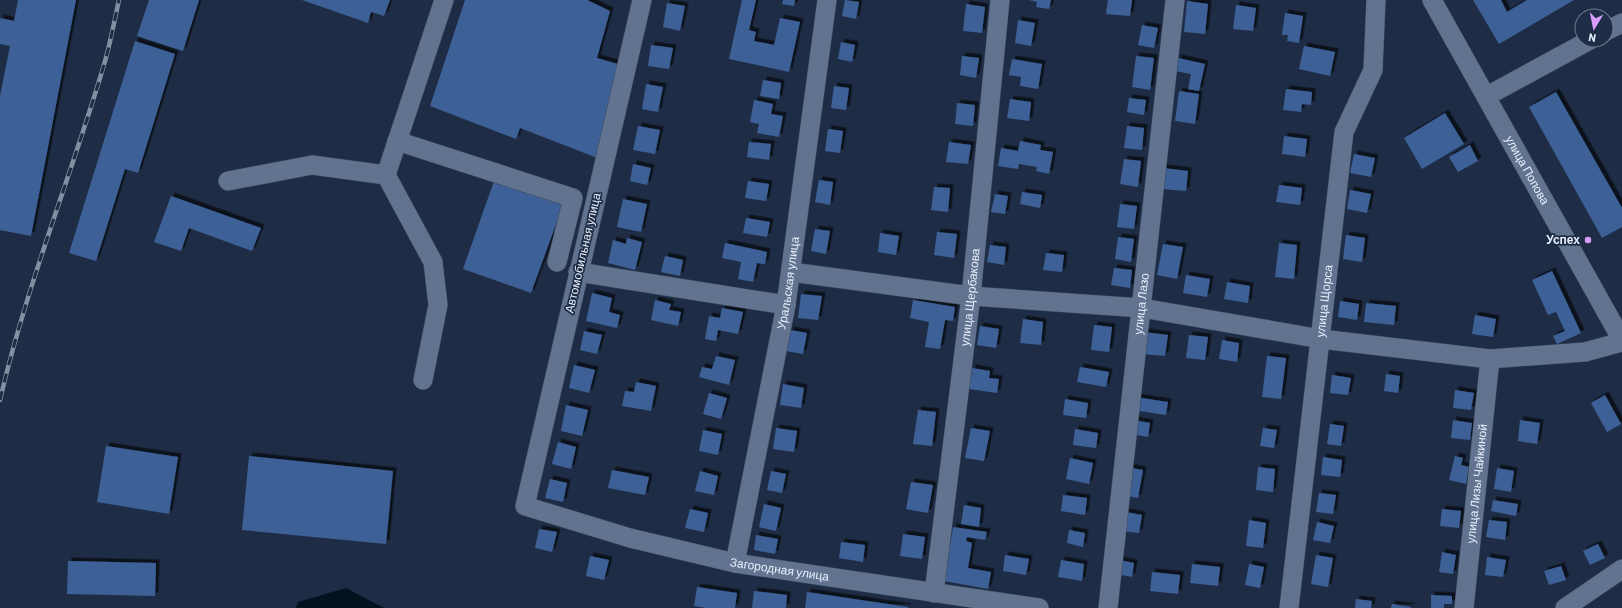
<svg xmlns="http://www.w3.org/2000/svg" width="1622" height="608" font-family="Barlow,sans-serif">
<style>
.water{fill:#00131f}
.building{fill:#3d6097;filter:url(#shadow)}
.lines{fill:none;stroke-linecap:round;stroke-linejoin:round}
.minor-casing{stroke:#3d495d;stroke-width:20}
.minor{stroke:#61738f;stroke-width:19}
.rail-casing{stroke:#8490a2;stroke-width:4.5}
.rail{stroke:#1e2d45;stroke-width:3;stroke-dasharray:9;stroke-linecap:butt}
.poi-dot{fill:#d79bf9;stroke:#1e2d45;stroke-width:1.5}
.labels{text-anchor:middle;stroke-width:3.5;stroke-linejoin:round;paint-order:stroke}
.street-label{font-size:12px;fill:#e7effc;stroke:#1e2d45}
.poi-label{font-size:12px;font-weight:bold;fill:#e7effc;stroke:#1e2d45;text-anchor:end}
</style>
<defs>
<filter id="shadow"><feDropShadow dx="3.5" dy="-3.5" stdDeviation="0" flood-color="#0009"/></filter>
</defs>
<rect width="100%" height="100%" fill="#1e2d45"/>
<!-- water -->
<path class="water" d="M346 588 384 608H296L298 602Z"/>
<!-- building -->
<g class="building">
<path d="M18 0H76L31 236 0 230V96L10 46 0 44V18L14 21Z"/>
<path d="M149 0H199L183 51 137 36Z"/>
<path d="M302 0H390L384 16 371 12 368 23Z"/>
<path d="M465 0H587L610 11 597 58 618 64 600 159 520 128 516 139 430 106Z"/>
<path d="M742 0H756L749 30 756 32 754 41 774 45 780 18 800 22 789 72 729 59Z"/>
<path d="M783 0H795L794 6 782 4Z"/>
<path d="M845 0 859 2 856 19 842 16Z"/>
<path d="M1029 0H1051L1049 9 1036 7 1037 2Z"/>
<path d="M1108 0H1132L1130 16 1106 14Z"/>
<path d="M1473 0H1501L1507 12 1527 0H1574L1499 44Z"/>
<path d="M1187 1 1208 4 1205 34 1184 32Z"/>
<path d="M667 3 685 6 680 31 663 27Z"/>
<path d="M966 4 985 7 982 33 963 31Z"/>
<path d="M1236 5 1256 8 1253 31 1233 29Z"/>
<path d="M1285 13 1303 16 1299 43 1287 41 1288 35H1282Z"/>
<path d="M1018 20 1035 23 1031 46 1015 43Z"/>
<path d="M1142 25 1158 28 1154 48 1138 45Z"/>
<path d="M135 41 175 54 138 173 125 169 96 261 69 253Z"/>
<path d="M841 42 855 45 852 62 838 59Z"/>
<path d="M651 45 673 48 669 69 648 66Z"/>
<path d="M1304 46 1335 52 1330 76 1299 69Z"/>
<path d="M962 56 979 58 976 78 960 75Z"/>
<path d="M1136 56 1154 58 1150 90 1132 87Z"/>
<path d="M1178 58 1205 64 1199 91 1188 89 1191 74 1175 71Z"/>
<path d="M1012 59 1042 64 1038 89 1020 86 1021 77 1009 75Z"/>
<path d="M763 80 781 83 779 99 760 96Z"/>
<path d="M646 84 663 87 658 112 642 109Z"/>
<path d="M834 86 849 88 846 110 831 108Z"/>
<path d="M1286 89 1312 92 1311 105 1302 104 1301 112 1283 110Z"/>
<path d="M1179 91 1199 94 1195 124 1175 121Z"/>
<path d="M1556 92 1622 208V227L1602 238 1529 107Z"/>
<path d="M1129 98 1146 100 1144 115 1127 112Z"/>
<path d="M1010 99 1031 102 1029 121 1007 118Z"/>
<path d="M754 100 773 104 771 114 783 116 779 137 757 133 759 124 750 122Z"/>
<path d="M957 103 975 105 973 126 955 124Z"/>
<path d="M1445 113 1464 144 1422 169 1404 138Z"/>
<path d="M638 126 660 130 655 154 633 150Z"/>
<path d="M1127 126 1144 128 1142 150 1124 148Z"/>
<path d="M828 129 843 131 840 153 825 151Z"/>
<path d="M1284 136 1307 139 1305 157 1282 154Z"/>
<path d="M1020 141 1041 145 1040 150 1053 152 1049 174 1036 171 1037 167 1019 164 1018 169 998 166 1001 148 1018 151Z"/>
<path d="M749 142 771 144 769 160 747 157Z"/>
<path d="M949 142 971 145 968 164 946 162Z"/>
<path d="M1470 145 1478 161 1458 172 1449 157Z"/>
<path d="M1354 154 1375 158 1371 177 1350 173Z"/>
<path d="M1124 159 1141 161 1138 187 1120 184Z"/>
<path d="M633 164 651 168 647 185 630 181Z"/>
<path d="M1163 168 1188 171 1186 191 1161 189Z"/>
<path d="M819 180 833 182 830 205 815 202Z"/>
<path d="M494 181 563 205 531 293 463 269Z"/>
<path d="M748 181 769 184 766 201 745 198Z"/>
<path d="M1279 185 1302 188 1300 205 1276 202Z"/>
<path d="M934 187 950 188 948 212 931 210Z"/>
<path d="M1350 190 1371 194 1367 213 1347 209Z"/>
<path d="M1022 192 1042 195 1040 208 1020 204Z"/>
<path d="M995 194 1008 196 1005 214 991 212Z"/>
<path d="M171 196 261 228 252 251 189 228 181 251 154 242Z"/>
<path d="M623 199 647 204 641 232 617 227Z"/>
<path d="M1120 204 1137 206 1134 229 1117 227Z"/>
<path d="M746 218 770 222 767 237 743 233Z"/>
<path d="M815 229 830 231 826 254 811 251Z"/>
<path d="M937 232 957 234 954 258 934 255Z"/>
<path d="M880 233 899 236 896 255 878 252Z"/>
<path d="M1346 235 1365 238 1362 262 1343 259Z"/>
<path d="M1118 237 1134 239 1131 262 1115 259Z"/>
<path d="M627 238 642 242 635 270 608 263 613 240 626 244Z"/>
<path d="M725 243 767 252 765 264 757 263 753 282 738 279 741 262 722 258Z"/>
<path d="M1279 243 1297 245 1294 279 1275 277Z"/>
<path d="M1163 244 1183 247 1177 279 1157 275Z"/>
<path d="M990 245 1006 247 1004 265 987 262Z"/>
<path d="M1046 253 1064 255 1062 272 1043 270Z"/>
<path d="M665 256 683 260 680 276 661 272Z"/>
<path d="M1114 268 1132 270 1130 288 1111 285Z"/>
<path d="M1552 271 1581 333 1557 344 1553 336 1565 331 1556 312 1548 315 1532 280Z"/>
<path d="M1186 275 1210 279 1207 297 1183 293Z"/>
<path d="M1227 282 1250 286 1248 303 1224 299Z"/>
<path d="M592 293 612 298 609 312 620 315 617 328 586 321Z"/>
<path d="M801 294 822 296 818 320 798 318Z"/>
<path d="M655 300 671 304 669 310 681 312 678 326 651 320Z"/>
<path d="M913 300 955 307 953 321 945 320 940 349 925 347 929 322 910 318Z"/>
<path d="M1340 301 1359 304 1357 320 1338 317Z"/>
<path d="M1366 303 1396 306 1394 325 1364 322Z"/>
<path d="M722 308 743 312 738 334 718 330 716 341 705 339 709 316 720 318Z"/>
<path d="M1475 315 1496 319 1493 337 1472 334Z"/>
<path d="M1023 319 1043 322 1041 345 1020 343Z"/>
<path d="M1094 325 1112 327 1109 352 1091 350Z"/>
<path d="M980 326 999 329 996 348 977 345Z"/>
<path d="M790 330 807 333 803 354 786 351Z"/>
<path d="M584 331 602 335 597 354 580 350Z"/>
<path d="M1144 332 1168 335 1165 356 1142 354Z"/>
<path d="M1189 335 1208 337 1205 360 1186 358Z"/>
<path d="M1222 340 1239 343 1237 362 1219 359Z"/>
<path d="M716 356 735 360 729 385 699 377 702 367 712 369Z"/>
<path d="M1267 356 1286 358 1281 399 1262 397Z"/>
<path d="M574 365 595 370 589 393 569 388Z"/>
<path d="M1080 367 1109 372 1106 387 1077 382Z"/>
<path d="M972 368 990 371 989 378 999 379 997 393 969 389Z"/>
<path d="M1386 374 1400 376 1398 393 1384 391Z"/>
<path d="M1332 375 1351 378 1348 395 1330 393Z"/>
<path d="M636 382 656 386 651 411 622 406 625 391 634 392Z"/>
<path d="M783 384 804 388 801 408 780 405Z"/>
<path d="M1455 390 1474 393 1471 410 1453 408Z"/>
<path d="M709 393 727 398 721 419 703 414Z"/>
<path d="M1605 395 1621 424 1607 432 1591 403Z"/>
<path d="M1135 397 1168 402 1166 415 1133 410Z"/>
<path d="M1065 399 1088 403 1086 418 1063 415Z"/>
<path d="M566 405 588 410 582 436 561 431Z"/>
<path d="M918 410 936 412 932 446 913 444Z"/>
<path d="M1134 420 1150 423 1148 437 1132 434Z"/>
<path d="M1453 420 1472 423 1470 440 1451 438Z"/>
<path d="M1520 420 1540 423 1537 444 1518 441Z"/>
<path d="M1330 424 1344 426 1341 446 1327 444Z"/>
<path d="M776 428 797 431 794 452 773 449Z"/>
<path d="M971 428 990 431 984 461 965 458Z"/>
<path d="M1263 428 1277 430 1274 448 1260 446Z"/>
<path d="M1075 429 1098 433 1096 448 1073 445Z"/>
<path d="M703 430 722 434 718 455 699 451Z"/>
<path d="M558 442 576 447 571 469 552 464Z"/>
<path d="M106 446 178 457 169 514 97 502Z"/>
<path d="M249 456 393 471 386 544 242 530Z"/>
<path d="M1455 456 1463 458 1461 465 1469 467 1466 484 1449 480Z"/>
<path d="M1323 457 1342 460 1340 477 1321 475Z"/>
<path d="M1070 458 1093 463 1089 484 1066 479Z"/>
<path d="M1127 467 1143 470 1138 498 1122 495Z"/>
<path d="M1258 467 1275 469 1273 492 1256 490Z"/>
<path d="M1497 468 1514 471 1511 492 1494 489Z"/>
<path d="M612 470 649 477 645 495 608 488Z"/>
<path d="M700 471 718 476 714 495 695 491Z"/>
<path d="M771 471 786 474 782 493 767 490Z"/>
<path d="M550 479 567 483 563 502 545 498Z"/>
<path d="M911 482 933 485 928 513 906 509Z"/>
<path d="M1319 493 1336 495 1333 514 1316 512Z"/>
<path d="M1063 495 1087 498 1085 515 1061 511Z"/>
<path d="M1493 500 1518 504 1516 516 1491 511Z"/>
<path d="M764 504 781 508 776 531 759 527Z"/>
<path d="M964 505 981 508 979 527 961 524Z"/>
<path d="M690 509 708 513 704 532 685 528Z"/>
<path d="M1442 509 1461 511 1459 528 1440 526Z"/>
<path d="M1126 512 1142 515 1139 533 1123 531Z"/>
<path d="M1249 520 1266 523 1263 548 1246 546Z"/>
<path d="M1489 520 1507 522 1505 540 1486 537Z"/>
<path d="M1317 522 1334 526 1330 543 1313 540Z"/>
<path d="M953 527 987 532 985 540 967 537 966 541 972 543 968 568 991 572 988 589 944 581Z"/>
<path d="M539 529 557 532 552 552 535 548Z"/>
<path d="M1069 530 1085 533 1083 547 1067 543Z"/>
<path d="M903 534 925 537 922 559 900 556Z"/>
<path d="M756 535 778 539 775 554 754 550Z"/>
<path d="M841 542 865 545 863 562 839 558Z"/>
<path d="M1598 544 1605 558 1590 565 1583 551Z"/>
<path d="M1442 552 1456 555 1453 574 1439 572Z"/>
<path d="M1005 555 1029 559 1026 575 1003 571Z"/>
<path d="M1316 555 1333 558 1328 587 1311 584Z"/>
<path d="M590 556 609 560 604 580 586 576Z"/>
<path d="M1487 557 1506 560 1503 577 1485 575Z"/>
<path d="M1061 560 1084 564 1082 581 1058 577Z"/>
<path d="M1119 560 1134 563 1132 577 1116 574Z"/>
<path d="M68 561 156 563 155 596 67 594Z"/>
<path d="M1192 564 1220 567 1218 586 1190 583Z"/>
<path d="M1249 564 1264 567 1260 588 1245 585Z"/>
<path d="M1561 566 1566 580 1549 585 1544 571Z"/>
<path d="M1152 572 1180 575 1178 594 1150 591Z"/>
<path d="M697 587 737 593 735 608H706L694 606Z"/>
<path d="M754 591 787 595 786 608H752Z"/>
<path d="M807 592 908 607V608H805Z"/>
<path d="M1431 595 1452 596V604H1444V608H1431Z"/>
<path d="M1356 599 1372 601 1371 608H1355Z"/>
<path d="M1392 604 1411 607 1410 608H1391Z"/>
</g>
<g class="lines">
<defs>
<g id="minor">
<path id="s1" d="M642 0 525 506 630 538 735 563 1039 608"/>
<path id="s2" d="M1432 0 1622 340"/>
<path d="M1606 31 1622 23"/>
<path d="M1487 96 1590 40"/>
<path d="M397 141 573 198 557 262"/>
<path d="M228 181 312 165 386 175"/>
<path d="M578 272 786 305"/>
<path d="M791 272 971 296 1142 308 1321 339 1490 359 1585 352 1622 342"/>
<path d="M423 380 438 305 433 262 386 175 444 0"/>
<path id="s3" d="M735 563 786 305 827 0"/>
<path id="s4" d="M934 593 971 296 1000 0"/>
<path id="s5" d="M1108 608 1175 0"/>
<path id="s6" d="M1289 608 1344 132 1373 70 1376 0"/>
<path id="s7" d="M1464 608 1490 359"/>
<path d="M1565 608 1622 569"/>
</g>
</defs>
<!-- minor casing -->
<use href="#minor" class="minor-casing"/>
<!-- minor -->
<use href="#minor" class="minor"/>
<defs>
<path id="rail" d="M0 400C26 287 70 179 103 68 110 46 114 22 119 0"/>
</defs>
<!-- rail casing -->
<use href="#rail" class="rail-casing"/>
<!-- rail -->
<use href="#rail" class="rail"/>
</g>
<!-- markers -->
<circle class="poi-dot" cx="1588" cy="240" r="4"/>
<g class="labels">
<!-- street labels -->
<g class="street-label">
<text dy="4" stroke="none"><textPath href="#s2" startOffset="195">улица Попова</textPath></text>
<text transform="translate(583 253) rotate(-77)" y="4">Автомобильная улица</text>
<text dy="4" stroke="none"><textPath href="#s3" startOffset="285">Уральская улица</textPath></text>
<text dy="4" stroke="none"><textPath href="#s4" startOffset="298">улица Щербакова</textPath></text>
<text dy="4" stroke="none"><textPath href="#s6" startOffset="309">улица Щорса</textPath></text>
<text dy="4" stroke="none"><textPath href="#s5" startOffset="306">улица Лазо</textPath></text>
<text dy="4" stroke="none"><textPath href="#s7" startOffset="125">улица Лизы Чайкиной</textPath></text>
<text dy="4" stroke="none"><textPath href="#s1" startOffset="782">Загородная улица</textPath></text>
</g>
<!-- poi labels -->
<g class="poi-label">
<text x="1580" y="244">Успех</text>
</g>
</g>
<!-- north arrow -->
<g transform="translate(1594 28) rotate(190)"><circle r="19" fill="#1e2d45" stroke="#6e7b8e"/>
<path d="M0-3L7 15L0 10L-7 15Z" fill="#d79bf9"/>
<text y="-6" font-size="11" font-weight="bold" text-anchor="middle" fill="#e7effc">N</text>
</g>
</svg>
